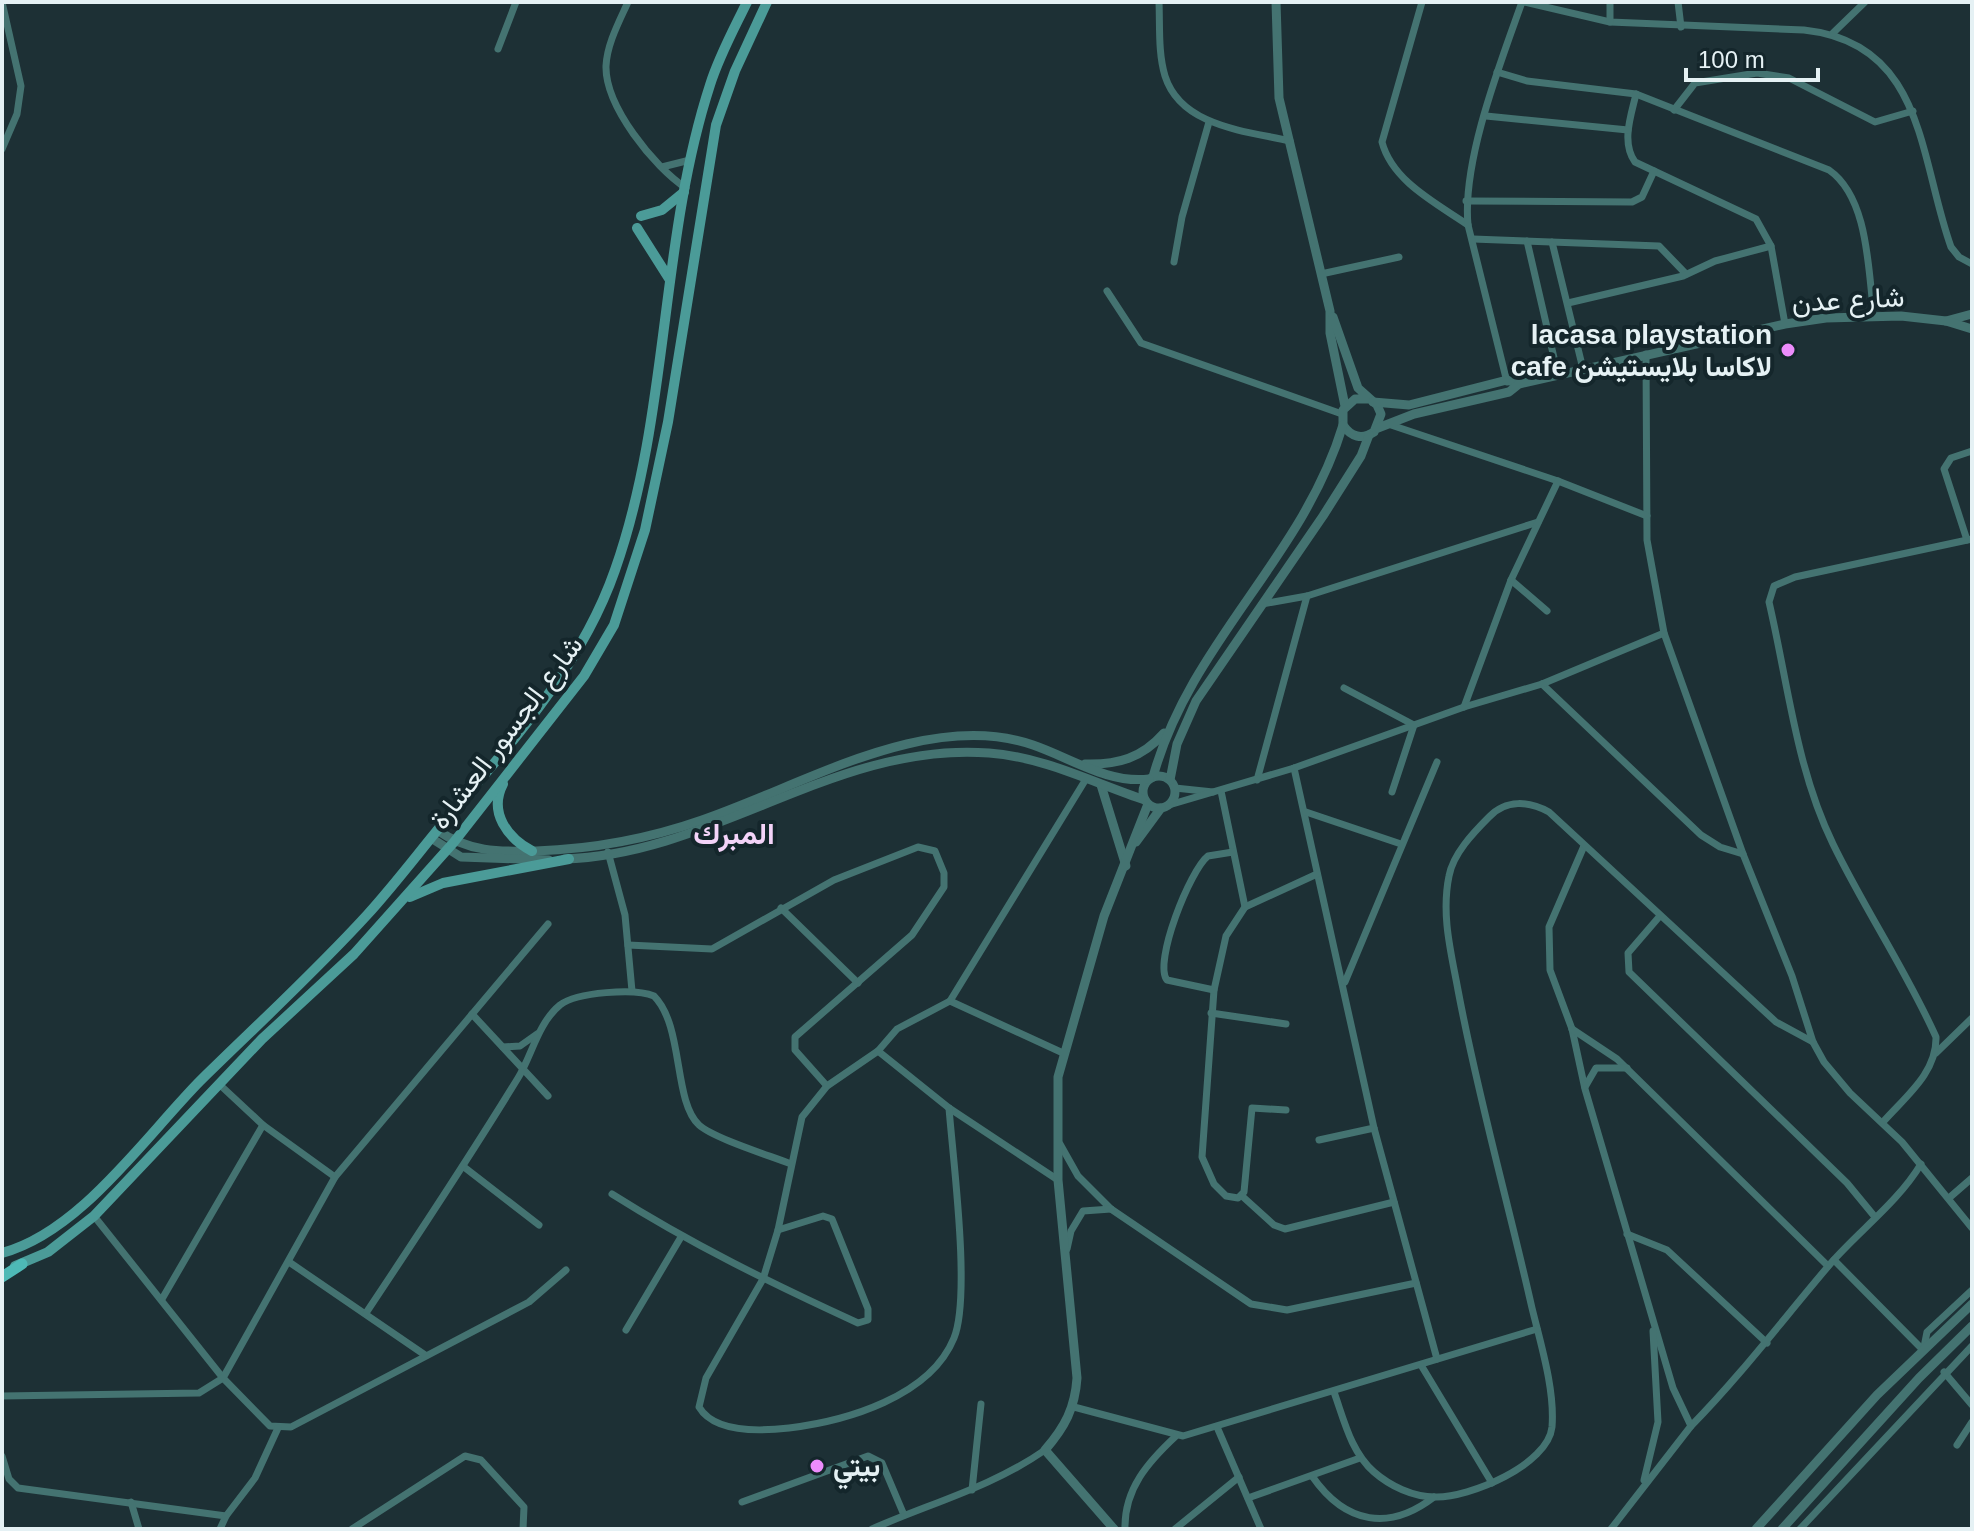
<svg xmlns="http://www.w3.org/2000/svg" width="1974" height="1531" font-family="Helvetica,Vazirmatn,sans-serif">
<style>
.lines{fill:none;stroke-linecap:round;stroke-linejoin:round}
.minor{stroke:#447371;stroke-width:7}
.tertiary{stroke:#447371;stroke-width:9}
.secondary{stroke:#4b9b98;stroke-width:10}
.primary{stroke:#4eb9b6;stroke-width:11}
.poi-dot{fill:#ec8cfb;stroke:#14262b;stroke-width:3}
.labels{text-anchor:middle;stroke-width:8;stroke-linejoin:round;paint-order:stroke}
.street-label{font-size:28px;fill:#e5f1f4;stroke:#14262b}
.poi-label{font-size:28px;font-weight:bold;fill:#e5f1f4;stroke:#14262b;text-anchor:end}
.neighbourhood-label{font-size:30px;font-weight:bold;fill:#f3d3f8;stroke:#14262b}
</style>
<rect width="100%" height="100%" fill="#1d3035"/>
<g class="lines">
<!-- minor -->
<g class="minor">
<path d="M628 2C619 22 607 44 606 66 605 106 654 167 686 188"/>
<path d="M1159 2C1160 26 1158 53 1165 76 1181 127 1247 131 1290 141"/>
<path d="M1422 2 1382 142C1392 181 1436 203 1468 225"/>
<path d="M1524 2 1610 22 1804 30C1925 43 1919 158 1951 247L1959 257 1972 264"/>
<path d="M1610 2V22"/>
<path d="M1678 2 1681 27"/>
<path d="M1833 33 1865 2"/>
<path d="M498 49 516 2"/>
<path d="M1497 72 1527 81 1636 94 1829 170C1869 198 1868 271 1874 316"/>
<path d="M1636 94C1631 116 1621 142 1635 162L1756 219 1771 246 1785 324"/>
<path d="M1674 110 1695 83 1757 73 1789 78 1875 122 1913 111"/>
<path d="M1486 116 1628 130"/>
<path d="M2 149 17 114 21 86 2 2"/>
<path d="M662 167 690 160"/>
<path d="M1466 201 1632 202 1642 197 1654 171"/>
<path d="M1473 239 1659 246 1686 274"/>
<path d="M1527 241 1558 375"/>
<path d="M1552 242 1583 369"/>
<path d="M1174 262 1182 217 1209 122"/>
<path d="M1321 274 1399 257"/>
<path d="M1107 291 1141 343 1342 414"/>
<path d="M1568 303 1683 276 1715 261 1771 246"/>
<path d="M1646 354 1647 540 1664 633 1743 854 1792 976 1813 1042 1824 1062 1850 1093 1902 1142 1972 1228"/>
<path d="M1507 382 1468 225C1462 161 1500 64 1522 2"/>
<path d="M1388 424 1558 481 1647 516"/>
<path d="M1967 540 1944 469 1951 458 1972 451"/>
<path d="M1511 580 1547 611"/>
<path d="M1262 604 1307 596 1538 522"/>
<path d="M1542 684 1701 835 1720 847 1743 854"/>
<path d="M1344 688 1414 725 1392 792"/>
<path d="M1464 707 1511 580 1558 481"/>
<path d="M1294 768 1374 1128 1437 1359"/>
<path d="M1257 780 1307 596"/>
<path d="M1175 788 1213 792"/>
<path d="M1221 791 1245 907 1226 936 1214 990 1202 1157 1214 1184 1226 1196 1238 1198 1244 1192 1252 1108 1286 1110"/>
<path d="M1169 805 1294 768 1464 707 1542 684 1664 633"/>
<path d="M1306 812 1401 844"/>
<path d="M1584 846 1549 927 1550 970 1572 1029 1585 1089 1673 1388 1691 1426 1611 1529"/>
<path d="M608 852 625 915 632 991"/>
<path d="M1245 907 1317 874"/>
<path d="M781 908 858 983"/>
<path d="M1659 917 1628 953 1629 972 1847 1183 1875 1217"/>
<path d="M628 945 712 949 834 880 918 847 935 851 944 873V887L912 935 795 1037V1050L827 1086"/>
<path d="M1345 982 1437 762"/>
<path d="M1214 990 1167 980C1153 963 1190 870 1208 856L1233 852"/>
<path d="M950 1001 1086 779"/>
<path d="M1211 1013 1286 1024"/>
<path d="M472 1014 548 1096"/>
<path d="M1572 1029 1617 1059 1828 1266"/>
<path d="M503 1047 520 1046 537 1034"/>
<path d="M878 1051 949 1108 1058 1180"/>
<path d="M1936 1053 1972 1018"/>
<path d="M219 1084 263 1125 335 1177"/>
<path d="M1585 1087 1596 1068H1627"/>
<path d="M949 1108C953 1160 971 1296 954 1338 930 1397 846 1421 789 1428 763 1431 715 1434 699 1407L706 1378 763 1279 778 1230 802 1117 827 1086 878 1051 897 1029 950 1001 1063 1053"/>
<path d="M1883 1122C1905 1097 1937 1073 1936 1037 1906 970 1865 910 1833 844 1796 768 1788 683 1769 602L1774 586 1795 577 1972 539"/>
<path d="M1319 1140 1374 1128"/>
<path d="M1060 1144 1078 1176 1111 1209 1251 1304 1287 1310 1416 1283"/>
<path d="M464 1167 539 1225"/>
<path d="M612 1194C691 1244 773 1284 858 1323L868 1320V1309L832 1219 823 1216 778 1230"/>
<path d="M1242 1196 1274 1225 1285 1229 1394 1202"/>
<path d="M1949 1198 1972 1178"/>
<path d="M94 1216 223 1378 270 1426 291 1427 529 1302 566 1270"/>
<path d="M1627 1234 1667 1250 1767 1343"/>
<path d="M1067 1249 1071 1231 1083 1211 1111 1209"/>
<path d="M1834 1260 1922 1349"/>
<path d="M289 1262 425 1355"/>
<path d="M162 1299 263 1125"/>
<path d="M366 1313C418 1235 469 1158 518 1078 532 1055 538 1023 560 1005 577 992 635 988 654 996 684 1026 673 1101 699 1125 713 1138 771 1156 791 1164"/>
<path d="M626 1330 681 1237"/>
<path d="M1924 1347 1927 1332 1972 1290"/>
<path d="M1421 1365 1492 1483"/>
<path d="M1944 1372 1972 1405"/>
<path d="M1334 1392C1344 1420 1351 1452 1374 1472 1390 1486 1413 1497 1435 1497 1469 1498 1548 1465 1552 1427 1555 1390 1541 1345 1532 1308 1508 1202 1478 1097 1458 990 1451 952 1441 915 1449 876 1453 854 1473 833 1489 817 1506 799 1529 801 1549 812L1776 1022 1813 1042"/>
<path d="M2 1396 199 1393 223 1378 335 1177 548 924"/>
<path d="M1074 1407 1183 1436 1537 1329"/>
<path d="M1691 1426C1742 1374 1784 1318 1831 1263 1860 1230 1898 1202 1921 1164"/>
<path d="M1217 1427 1261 1529"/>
<path d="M1957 1445 1972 1422"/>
<path d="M2 1456 9 1479 18 1488 226 1516 255 1478 278 1428"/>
<path d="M1312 1476C1346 1525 1390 1531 1434 1497"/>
<path d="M1644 1480 1658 1422 1653 1331"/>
<path d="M972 1490 981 1404"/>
<path d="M1248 1498 1360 1458"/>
<path d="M131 1502 139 1529"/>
<path d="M742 1502 868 1456 882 1463 904 1515"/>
<path d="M220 1529 226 1516"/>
<path d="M352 1529 465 1456 481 1460 524 1507 523 1529"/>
<path d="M872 1529C931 1503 992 1487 1045 1450"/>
<path d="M1125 1529C1124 1489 1148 1462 1176 1436"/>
<path d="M1175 1529 1239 1477"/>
<path d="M1800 1529 1972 1346"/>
</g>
<!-- tertiary -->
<g class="tertiary">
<path d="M1276 2 1279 98 1330 311V333L1345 406"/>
<path d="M1333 317 1358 388 1377 405 1381 414 1374 432C1362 440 1351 437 1343 425V410L1355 399H1367"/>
<path d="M1946 321 1972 314"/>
<path d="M1373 402 1409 405 1507 380 1519 384"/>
<path d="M1378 428 1414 414 1509 392 1519 384 1785 324 1826 318 1901 316 1946 321 1972 329"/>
<path d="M1085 764C1118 765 1142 758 1164 733"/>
<circle cx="1159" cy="792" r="16"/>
<path d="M1153 777C1190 642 1303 558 1343 425"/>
<path d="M1170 780 1177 744 1196 701 1323 516 1361 456 1369 435"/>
<path d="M1101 785 1126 866"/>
<path d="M437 830C468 852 499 852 536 851 593 849 648 839 702 820 771 796 836 761 907 744 949 734 993 731 1033 745 1071 758 1108 784 1149 779"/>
<path d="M431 838 461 857 549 860"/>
<path d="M1136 842 1161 808"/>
<path d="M564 859C714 855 837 741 989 753 1044 757 1094 783 1145 800"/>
<path d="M1114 1529 1045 1450C1065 1427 1075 1408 1077 1378L1058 1180V1077L1104 916 1148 804"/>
<path d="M1756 1529 1877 1395 1972 1304"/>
<path d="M1782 1529 1919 1378 1972 1326"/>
</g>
<!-- secondary -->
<g class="secondary">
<path d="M641 216 662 210 684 192"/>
<path d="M637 228 670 280"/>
<path d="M503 784C488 813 508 838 532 851"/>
<path d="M410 897 443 883 569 859"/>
<path d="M2 1253C80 1232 144 1138 200 1081 256 1026 314 973 367 915 398 881 425 844 455 809 517 737 583 662 615 570 670 414 659 242 710 85 719 56 734 29 747 2"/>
<path d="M15 1266 48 1252 94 1216 262 1039 354 954 454 842 584 676 614 625 645 530 668 422 716 125 735 71 767 2"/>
</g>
<!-- primary -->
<path class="primary" d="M2 1277 22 1264"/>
</g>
<!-- markers -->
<g class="poi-dot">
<circle cx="1788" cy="350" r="8"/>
<circle cx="817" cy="1466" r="8"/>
</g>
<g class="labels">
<!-- street labels -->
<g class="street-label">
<text transform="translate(1848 299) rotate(-3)" y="10">شارع عدن</text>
<text transform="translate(506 732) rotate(-53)" y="10">شارع الجسور العشارة</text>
</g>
<!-- poi labels -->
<g class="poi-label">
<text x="1772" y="344">lacasa playstation<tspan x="1772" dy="32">cafe لاكاسا بلايستيشن</tspan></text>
<text x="833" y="1476" text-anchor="start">بيتي</text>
</g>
<!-- neighbourhood labels -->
<g class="neighbourhood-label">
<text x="734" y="844">المبرك</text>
</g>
</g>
<!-- border -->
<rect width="1974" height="1531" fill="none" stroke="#e5f1f4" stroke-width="8"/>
<!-- scale -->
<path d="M1686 68v12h132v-12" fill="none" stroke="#e5f1f4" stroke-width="4"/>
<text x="1698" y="68" font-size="24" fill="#e5f1f4" stroke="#14262b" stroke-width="6" paint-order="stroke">100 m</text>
</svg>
